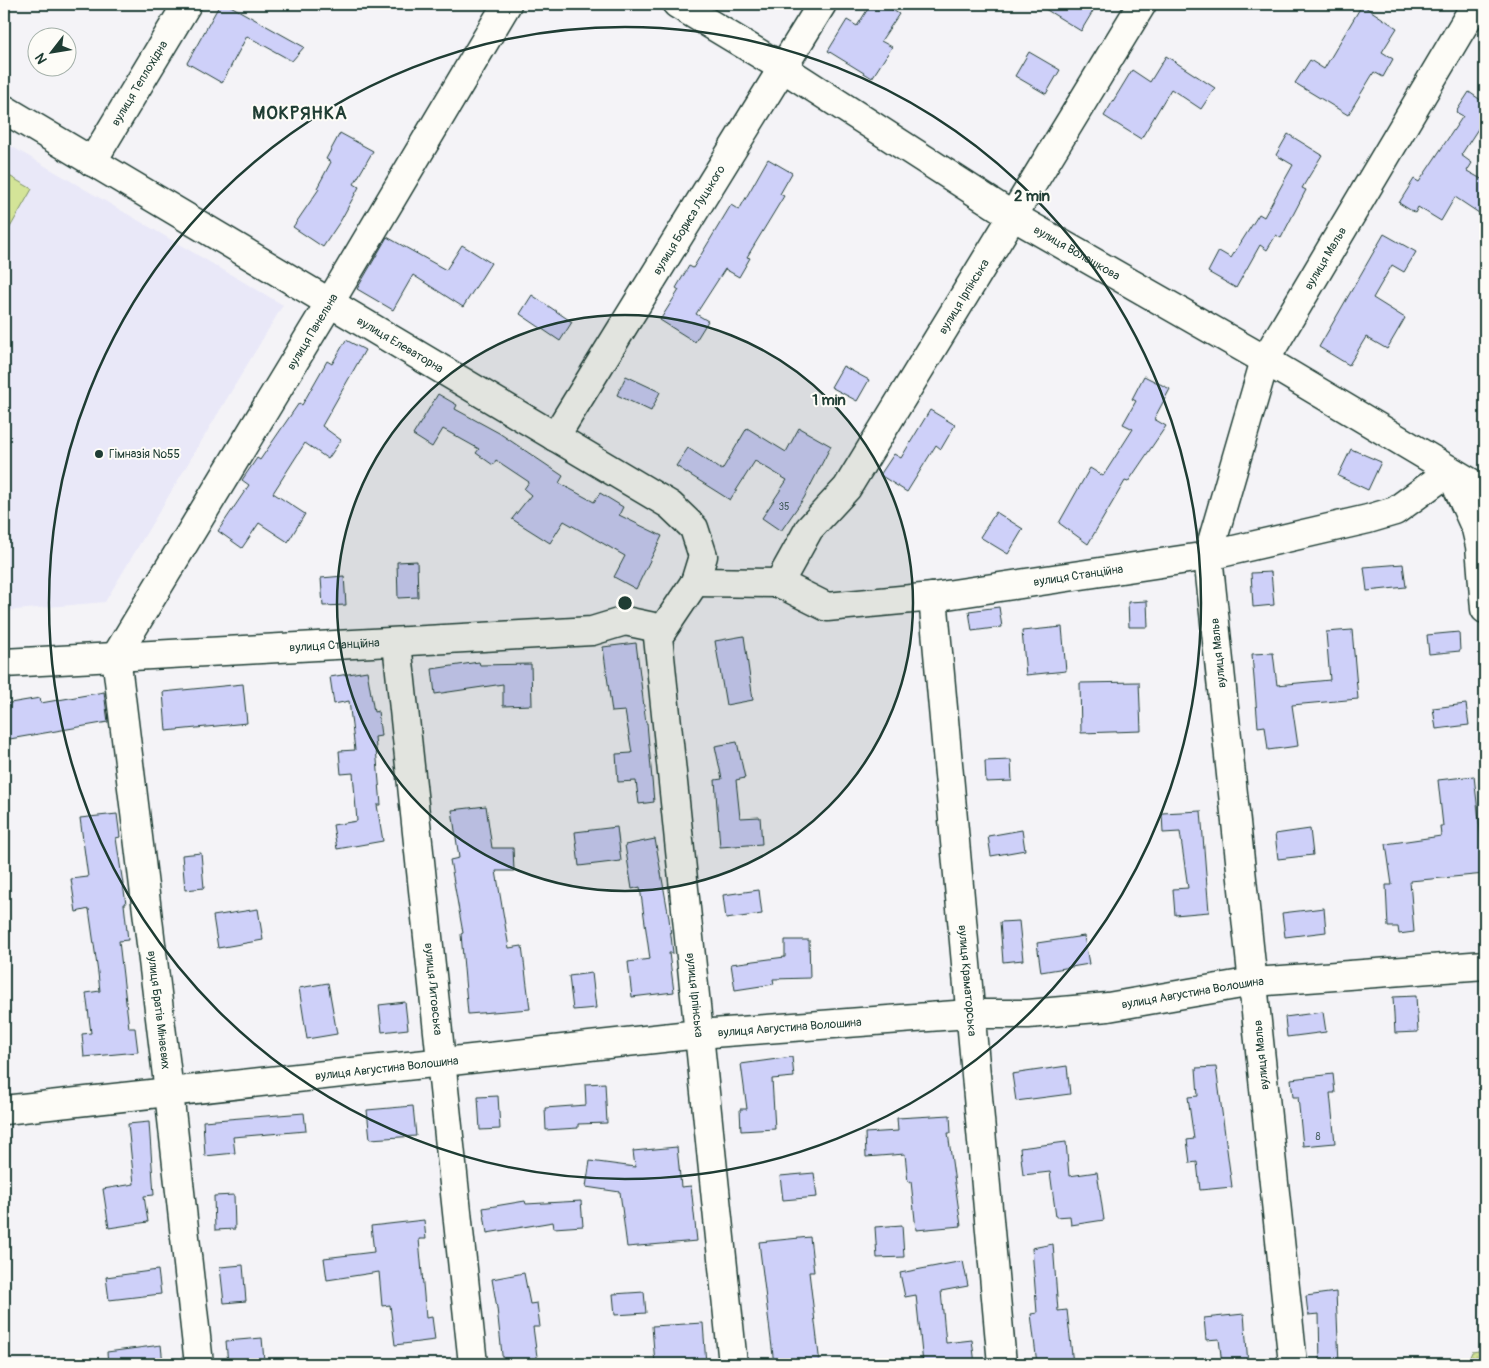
<svg xmlns="http://www.w3.org/2000/svg" width="1489" height="1368" font-family="Pangolin,sans-serif">
<style>
.built{fill:#e9e8f8}
.grass{fill:url(#grass-tufts);stroke:#7a9066}
.garden{fill:#d4e498;stroke:#7a9066}
.building{fill:#ced0f9;stroke:#1f3d34}
.lines{fill:none;stroke-linecap:round;stroke-linejoin:round}
.street-casing{stroke:#1f3d34;stroke-width:31}
.secondary-casing{stroke:#1f3d34;stroke-width:31}
.street{stroke:#fdfcf7;stroke-width:28}
.secondary{stroke:#fdfcf7;stroke-width:28}
.ring{fill:none;stroke:#1f3d34;stroke-width:2.5}
.poi-dot{fill:#1f3d34;stroke:#fdfcf7;stroke-width:2}
.labels{text-anchor:middle;stroke-width:4;stroke-linejoin:round;paint-order:stroke}
.number-label{font-size:10px;fill:#4b6265}
.street-label{font-size:12px;fill:#1f3d34;stroke:#fdfcf7}
.poi-label{font-size:12px;fill:#1f3d34;stroke:#fdfcf7;text-anchor:start}
.district-label{font-size:18px;font-weight:bold;letter-spacing:1px;fill:#1f3d34;stroke:#fdfcf7}
.centre{fill:#1f3d34;stroke:#fdfcf7;stroke-width:2.5}
.ring-label{font-size:15px;text-anchor:middle;font-weight:bold;fill:#1f3d34;stroke:#fdfcf7;stroke-width:4;stroke-linejoin:round;paint-order:stroke}
</style>
<defs>
<pattern id="grass-tufts" width="24" height="20" patternUnits="userSpaceOnUse" patternTransform="scale(1.25)"><rect width="24" height="20" fill="#d4e498"/><path d="M3 7l-1-3M5 7V3M7 7l1-3M15 17l-1-3M17 17v-4M19 17l1-3" fill="none" stroke="#b6c484"/></pattern>
</defs>
<rect width="100%" height="100%" fill="#f4f3f7"/>
<filter id="ink" filterUnits="userSpaceOnUse"><feTurbulence type="fractalNoise" baseFrequency=".02" numOctaves="2"/><feDisplacementMap in="SourceGraphic" scale="10" xChannelSelector="R" yChannelSelector="G"/><feConvolveMatrix kernelMatrix="1 2 1 2 8 2 1 2 1" color-interpolation-filters="sRGB"/></filter>
<g filter="url(#ink)">
<!-- built -->
<path class="built" d="M4 142 283 305 105 602 4 611Z"/>
<!-- grass -->
<path class="grass" d="M1485 1350V1364H1467L1472 1352Z"/>
<!-- garden -->
<path class="garden" d="M4 173 32 189 4 238Z"/>
<!-- building -->
<g class="building">
<path d="M220 4H227L304 47 292 61 247 36 222 83 187 63Z"/>
<path d="M871 4H883L899 14 881 41 892 47 872 78 828 51 847 20 857 26Z"/>
<path d="M1037 4H1080L1093 11 1081 31Z"/>
<path d="M1362 5 1397 28 1382 52 1393 59 1383 77 1374 72 1348 115 1295 83 1310 60 1324 69Z"/>
<path d="M1029 52 1060 70 1046 94 1015 76Z"/>
<path d="M1166 56 1215 88 1201 109 1171 89 1141 139 1104 116 1132 70 1150 82Z"/>
<path d="M1469 92 1485 103V118L1461 155 1472 163 1467 171 1485 181V217L1455 197 1441 221 1418 207 1415 213 1399 203 1414 179 1419 182 1463 116 1456 112Z"/>
<path d="M340 133 373 151 354 184 359 187 341 220 323 247 293 227 319 189 317 188 331 162 326 159Z"/>
<path d="M1288 134 1322 155 1302 188 1306 190 1281 238 1276 235 1267 250 1260 245 1236 288 1208 272 1219 251 1231 258 1259 214 1264 217 1293 165 1276 155Z"/>
<path d="M768 159 792 173 780 194 784 196 747 257 750 258 739 277 725 269 696 314 708 321 695 342 660 320 679 290 676 288 689 266 693 268 731 205 739 210Z"/>
<path d="M1384 234 1416 252 1404 272 1392 265 1373 298 1405 318 1387 349 1366 337 1349 365 1319 347Z"/>
<path d="M387 237 446 270 462 245 491 263 463 307 413 275 393 310 357 289Z"/>
<path d="M532 295 572 322 560 341 520 314Z"/>
<path d="M346 340 365 350 322 426 341 440 328 459 305 443 273 493 305 514 288 542 259 523 242 548 218 531 249 485 242 480 257 458 260 460 299 403 302 405 327 361 332 364Z"/>
<path d="M843 366 869 380 857 401 831 387Z"/>
<path d="M626 376 660 392 651 411 617 395Z"/>
<path d="M1144 376 1170 389 1154 419 1166 426 1128 482 1125 481 1088 544 1059 523 1090 468 1103 476 1133 429 1123 424 1136 401 1132 399Z"/>
<path d="M438 394 457 405 455 409 499 433 563 476 559 483 594 502 600 493 623 507 619 515 662 536 636 589 614 577 625 556 564 521 550 543 512 519 531 495 524 489 529 482 496 460 493 465 476 453 479 449 443 429 432 447 413 435Z"/>
<path d="M930 410 955 425 941 449 936 445 907 492 880 475 894 454 901 458Z"/>
<path d="M747 428 786 452 799 428 831 446 804 498 781 531 762 518 787 480 755 461 730 500 676 466 688 448 722 470Z"/>
<path d="M1351 449 1381 462 1368 490 1338 476Z"/>
<path d="M996 512 1023 529 1008 554 980 537Z"/>
<path d="M417 561 418 597 398 598 397 562Z"/>
<path d="M1403 564 1406 587 1367 591 1364 567Z"/>
<path d="M1271 572 1274 605 1253 607 1251 573Z"/>
<path d="M344 576 346 605 323 606 321 578Z"/>
<path d="M1147 601 1148 627H1129L1128 602Z"/>
<path d="M999 607 1002 627 972 631 969 611Z"/>
<path d="M1062 627 1066 671 1026 675 1022 631Z"/>
<path d="M1352 630 1358 699 1292 705 1298 746 1268 750 1265 726 1258 727 1252 654 1273 653 1277 685 1330 680 1326 632Z"/>
<path d="M1459 632 1460 651 1429 654 1427 635Z"/>
<path d="M744 636 753 700 726 705 715 641Z"/>
<path d="M636 643 646 723H647L654 802 639 804 636 781 618 782 616 754 632 753 625 711 612 712 603 647Z"/>
<path d="M479 662 480 665 531 664 532 705 503 706V684L435 694 432 669Z"/>
<path d="M367 671 374 712 378 711 381 736 375 737 381 805H377L383 841 337 849 333 825 357 821 353 773 341 774 339 751 355 750 349 701 334 704 330 677Z"/>
<path d="M1139 682 1141 731 1081 733 1080 683Z"/>
<path d="M243 684 247 723 166 731 163 692Z"/>
<path d="M104 692 108 722 4 740V704L40 698 41 703Z"/>
<path d="M1466 704 1469 725 1436 729 1433 708Z"/>
<path d="M737 742 745 778 736 780 740 818 760 817 762 844 720 847 715 780 722 779 715 746Z"/>
<path d="M1011 760 1012 781 986 782 985 761Z"/>
<path d="M1474 776 1485 874 1410 881 1414 932 1399 934 1398 927H1388L1386 885H1392L1386 844 1441 836 1440 826H1443L1438 780Z"/>
<path d="M486 806 492 848H513L514 871H496L509 948 522 946 530 1009 468 1014 461 934 463 933 450 860 459 858 452 810Z"/>
<path d="M1201 811 1209 912 1175 915 1173 889 1188 888 1180 832 1163 833 1162 813Z"/>
<path d="M117 814 120 837 116 838 126 904H124L128 940 119 941 129 1028H135L138 1052 84 1057 82 1034 91 1033 86 993 100 991 98 973 89 909 76 912 71 879 88 877 80 818Z"/>
<path d="M617 827 621 861 579 866 575 832Z"/>
<path d="M1310 829 1313 855 1278 859 1275 834Z"/>
<path d="M1022 830 1025 850 991 856 988 836Z"/>
<path d="M655 839 669 918 673 953H669L674 992 632 997 628 962 650 959 640 887 632 889 625 845Z"/>
<path d="M201 853 204 888 185 890 182 855Z"/>
<path d="M759 890 762 914 726 919 723 895Z"/>
<path d="M1324 908 1326 932 1285 937 1282 913Z"/>
<path d="M258 909 263 940 218 948 213 916Z"/>
<path d="M1019 921 1023 960 1003 962 1000 922Z"/>
<path d="M1084 936 1089 964 1041 972 1037 943Z"/>
<path d="M785 940H809L810 978 773 979 774 984 735 990 731 964 785 957Z"/>
<path d="M592 973 596 1008 573 1010 569 976Z"/>
<path d="M328 983 337 1034 307 1039 299 988Z"/>
<path d="M1416 996 1418 1032 1395 1033 1393 997Z"/>
<path d="M405 1002 408 1029 382 1032 379 1005Z"/>
<path d="M1323 1012 1326 1032 1287 1037 1285 1017Z"/>
<path d="M792 1057 794 1077 772 1079 775 1129 741 1131 740 1109H747L741 1064Z"/>
<path d="M1067 1066 1070 1094 1016 1101 1012 1074Z"/>
<path d="M1216 1067 1232 1187 1200 1190 1197 1162 1190 1163 1187 1140 1194 1139 1188 1097 1198 1096 1196 1068Z"/>
<path d="M1333 1074 1335 1093H1330L1335 1143 1303 1146 1298 1097H1293L1291 1079Z"/>
<path d="M605 1083 607 1123 578 1124V1128L546 1130 545 1108 586 1105 585 1084Z"/>
<path d="M498 1096 500 1129 480 1130 478 1097Z"/>
<path d="M413 1106 416 1136 370 1139 367 1110Z"/>
<path d="M304 1113 306 1131 233 1137 235 1153 205 1156 203 1121Z"/>
<path d="M950 1115 951 1133H948L961 1226 916 1230 911 1181 908 1182 905 1154 866 1157 865 1133 898 1131 897 1118Z"/>
<path d="M149 1122 154 1195 144 1196 148 1222 109 1228 103 1189 134 1184 128 1124Z"/>
<path d="M1066 1142 1069 1176 1097 1172 1104 1220 1071 1225 1070 1216 1056 1217 1050 1172 1023 1175 1020 1148Z"/>
<path d="M677 1147 681 1187 691 1186 697 1241 627 1247 620 1192 586 1187 590 1161 635 1167 633 1151Z"/>
<path d="M814 1173 817 1197 783 1200 780 1176Z"/>
<path d="M234 1195 235 1229 215 1230 214 1196Z"/>
<path d="M525 1201 526 1204 581 1201 583 1226 554 1228 553 1222 487 1233 483 1208Z"/>
<path d="M424 1220 426 1239H419L426 1318 432 1317 435 1340 395 1345 390 1305 382 1306 379 1272 327 1280 324 1258 374 1252 371 1226Z"/>
<path d="M902 1225 904 1257 877 1258 875 1227Z"/>
<path d="M810 1237 814 1272H809L820 1364H774L759 1242Z"/>
<path d="M1053 1244 1058 1311 1067 1310 1073 1364H1037L1031 1314 1037 1313 1032 1248Z"/>
<path d="M963 1261 968 1286 941 1291 946 1343 972 1340 975 1364H923L916 1295 905 1297 900 1273Z"/>
<path d="M243 1265 246 1301 224 1303 220 1267Z"/>
<path d="M158 1270 161 1294 109 1300 106 1277Z"/>
<path d="M524 1273 530 1304 537 1303 540 1327H533L538 1364H503L497 1308 492 1279Z"/>
<path d="M644 1292 646 1313 615 1315 613 1294Z"/>
<path d="M1336 1292 1339 1364H1320L1319 1314 1308 1315 1306 1296Z"/>
<path d="M1244 1314 1248 1364H1222L1219 1339 1206 1340 1204 1318Z"/>
<path d="M703 1323 706 1364H655L652 1326Z"/>
<path d="M262 1338 264 1361 228 1364 226 1341Z"/>
<path d="M161 1345 163 1364H108L107 1352Z"/>
</g>
<g class="lines">
<defs>
<g id="street">
<path id="s1" d="M677 4 783 68 1011 215 1265 360 1485 491"/>
<path id="s2" d="M92 162 187 4"/>
<path id="s3" d="M555 437 822 4"/>
<path id="s4" d="M695 582 779 583 827 607 933 597 1208 556 1368 519 1395 511 1450 471 1476 529 1480 546 1485 609"/>
<path id="s5" d="M779 583 809 529 847 488 1142 4"/>
<path id="s6" d="M933 597 1002 1364"/>
<path id="s7" d="M397 643 473 1364"/>
<path id="s8" d="M4 663 592 631 625 621 663 629"/>
<path id="s9" d="M4 1110 699 1034 969 1014H1028L1108 1007 1253 982 1485 965"/>
<path id="s10" d="M199 1364 169 1092 116 656 329 304 507 4"/>
<path id="s11" d="M1293 1364 1208 556 1265 360 1476 4"/>
</g>
<g id="secondary">
<path id="s12" d="M4 109 670 505 694 528 703 556 695 582 658 637 733 1364"/>
</g>
</defs>
<!-- street casing -->
<use href="#street" class="street-casing"/>
<!-- secondary casing -->
<use href="#secondary" class="secondary-casing"/>
<!-- street -->
<use href="#street" class="street"/>
<!-- secondary -->
<use href="#secondary" class="secondary"/>
</g>
</g>
<!-- distance rings -->
<circle cx="625" cy="603" r="288" fill="#1f3d34" fill-opacity=".12"/>
<g class="ring">
<circle cx="625" cy="603" r="288"/>
<circle cx="625" cy="603" r="576"/>
</g>
<!-- markers -->
<circle class="poi-dot" cx="99" cy="454" r="5"/>
<g class="labels">
<!-- number labels -->
<g class="number-label">
<text x="784" y="510">35</text>
<text x="1318" y="1140">8</text>
</g>
<!-- street labels -->
<g class="street-label">
<text dy="4" stroke="none"><textPath href="#s2" startOffset="92">вулиця Теплохідна</textPath></text>
<text dy="4" stroke="none"><textPath href="#s3" startOffset="255">вулиця Бориса Луцького</textPath></text>
<text dy="4" stroke="none"><textPath href="#s1" startOffset="471">вулиця Волошкова</textPath></text>
<text dy="4" stroke="none"><textPath href="#s11" startOffset="1135">вулиця Мальв</textPath></text>
<text dy="4" stroke="none"><textPath href="#s5" startOffset="342">вулиця Ірпінська</textPath></text>
<text dy="4" stroke="none"><textPath href="#s10" startOffset="1092">вулиця Панельна</textPath></text>
<text dy="4" stroke="none"><textPath href="#s12" startOffset="461">вулиця Елеваторна</textPath></text>
<text dy="4" stroke="none"><textPath href="#s4" startOffset="391">вулиця Станційна</textPath></text>
<text dy="4" stroke="none"><textPath href="#s8" startOffset="331">вулиця Станційна</textPath></text>
<text transform="translate(1218 653) rotate(-96)" y="4">вулиця Мальв</text>
<text dy="4" stroke="none"><textPath href="#s6" startOffset="385">вулиця Краматорська</textPath></text>
<text dy="4" stroke="none"><textPath href="#s7" startOffset="348">вулиця Литовська</textPath></text>
<text dy="4" stroke="none"><textPath href="#s9" startOffset="1195">вулиця Августина Волошина</textPath></text>
<text dy="4" stroke="none"><textPath href="#s12" startOffset="1291">вулиця Ірпінська</textPath></text>
<text transform="translate(159 1010) rotate(83)" y="4">вулиця Братів Мінаєвих</text>
<text dy="4" stroke="none"><textPath href="#s9" startOffset="790">вулиця Августина Волошина</textPath></text>
<text transform="translate(1261 1055) rotate(-96)" y="4">вулиця Мальв</text>
<text dy="4" stroke="none"><textPath href="#s9" startOffset="385">вулиця Августина Волошина</textPath></text>
</g>
<!-- poi labels -->
<g class="poi-label">
<text x="109" y="458">Гімназія №55</text>
</g>
<!-- district labels -->
<g class="district-label">
<text x="300" y="119">МОКРЯНКА</text>
</g>
</g>
<circle cx="625" cy="603" r="8" class="centre"/>
<g class="ring-label">
<text x="1032" y="201">2 min</text>
<text x="829" y="405">1 min</text>
</g>
<!-- margin -->
<rect width="1489" height="1368" fill="none" stroke="#fdfcf7" stroke-width="20"/>
<rect x="10" y="10" width="1469" height="1348" fill="none" stroke="#1f3d34" stroke-width="2" filter="url(#ink)"/>
<!-- north arrow -->
<g transform="translate(52 52) rotate(239)"><circle r="24" fill="#fdfcf7" stroke="#a4b0a9"/>
<path d="M0-4L9 19L0 12L-9 19Z" fill="#1f3d34"/>
<text y="-8" font-size="14" font-weight="bold" text-anchor="middle" fill="#1f3d34">N</text>
</g>
</svg>
